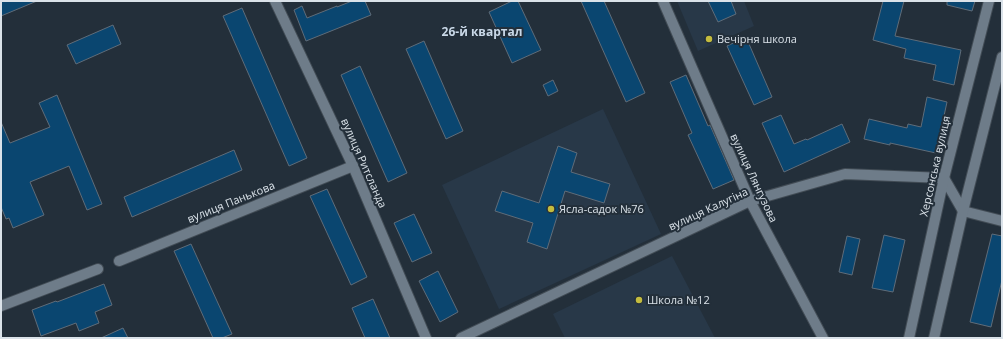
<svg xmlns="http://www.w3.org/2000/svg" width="1003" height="339" font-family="'Open Sans',sans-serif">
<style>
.built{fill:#283848}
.building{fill:#0a4670;stroke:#5f6c79}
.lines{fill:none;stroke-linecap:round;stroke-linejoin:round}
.minor-casing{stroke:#424c55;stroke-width:12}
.minor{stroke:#6e7c89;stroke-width:10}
.poi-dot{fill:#c4bc3e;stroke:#232f3a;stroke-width:1.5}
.labels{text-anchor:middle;stroke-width:4;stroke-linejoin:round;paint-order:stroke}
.poi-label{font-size:11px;fill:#dae2e9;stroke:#232f3a;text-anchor:start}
.street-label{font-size:11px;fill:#dae2e9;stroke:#232f3a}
.neighbourhood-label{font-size:12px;font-weight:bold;fill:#c9d8e7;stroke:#232f3a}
</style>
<rect width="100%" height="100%" fill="#232f3a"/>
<!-- built -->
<g class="built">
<path d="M677 1H744L754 26 698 51Z"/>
<path d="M603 109 661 234 499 309 442 185Z"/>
<path d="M672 256 715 338H565L553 314Z"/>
</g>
<!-- building -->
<g class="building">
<path d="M1 1H37L1 16Z"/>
<path d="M352 1H365L371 15 306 41 294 10 302 6 307 18 337 6V7Z"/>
<path d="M512 1H518L541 50 512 63 489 12Z"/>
<path d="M581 1H604L645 93 626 102Z"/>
<path d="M708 1H731L736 14 718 22Z"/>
<path d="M883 1H904L895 36 961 50 954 85 933 80 936 65 904 58 906 49 873 40Z"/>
<path d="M947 1H975L972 11 947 5Z"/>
<path d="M242 8 307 158 289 166 223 16Z"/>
<path d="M113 25 121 44 76 64 67 45Z"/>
<path d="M746 37 772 97 754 105 727 46Z"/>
<path d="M424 41 463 131 446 139 406 49Z"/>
<path d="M360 66 407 173 388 182 341 75Z"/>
<path d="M686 75 708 126 710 125 734 180 713 189 688 135 692 133 670 82Z"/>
<path d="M553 80 558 91 548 96 543 85Z"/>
<path d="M57 95 102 204 87 210 69 166 30 182 44 215 13 228 9 218 6 219 1 207V122L10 143 50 127 39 103Z"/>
<path d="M927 97 947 102 936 153 890 143V145L864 139 869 119 907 128 908 124 921 127Z"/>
<path d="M781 115 794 144 806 139 807 140 842 124 850 142 784 172 762 123Z"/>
<path d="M558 146 577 153 571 172 610 184 604 203 565 191 547 249 527 242 533 223 495 211 502 191 539 203Z"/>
<path d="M234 150 242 170 132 217 124 197Z"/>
<path d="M327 189 367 277 351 285 310 196Z"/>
<path d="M414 214 432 253 412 262 394 223Z"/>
<path d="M992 234 1002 236V280L991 327 970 322Z"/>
<path d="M884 235 905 240 893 292 872 288Z"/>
<path d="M847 236 860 239 852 275 839 272Z"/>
<path d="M191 244 232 334 222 338H213L174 251Z"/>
<path d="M438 271 458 312 440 322 419 281Z"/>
<path d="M104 284 112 305 95 312 99 323 79 331 76 323 41 336 32 310 56 301 57 302Z"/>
<path d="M373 299 390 338H365L352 308Z"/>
<path d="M123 328 128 338H101Z"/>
</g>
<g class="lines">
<defs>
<g id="minor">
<path d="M275 1 353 166 426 338"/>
<path d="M663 1 750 201 823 338"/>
<path d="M119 261 353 166"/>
<path d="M1 306 98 269"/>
<path d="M461 338 750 201 845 174 944 178 963 211 1002 221"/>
<path d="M909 338 944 178 989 1"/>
<path d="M934 338 963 211 1002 57"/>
</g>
</defs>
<!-- minor casing -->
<use href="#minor" class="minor-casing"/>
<!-- minor -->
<use href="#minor" class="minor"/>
</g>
<!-- markers -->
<g class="poi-dot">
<circle cx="709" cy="39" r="4"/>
<circle cx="551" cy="209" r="4"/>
<circle cx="639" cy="300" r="4"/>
</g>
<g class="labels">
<!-- poi labels -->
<g class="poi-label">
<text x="717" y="43">Вечірня школа</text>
<text x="559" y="213">Ясла-садок №76</text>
<text x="647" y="304">Школа №12</text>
</g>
<!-- street labels -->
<g class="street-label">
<text transform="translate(364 163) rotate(66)" y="4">вулиця Ритсланда</text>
<text transform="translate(935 166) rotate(-77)" y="4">Херсонська вулиця</text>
<text transform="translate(754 178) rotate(65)" y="4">вулиця Лянгузова</text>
<text transform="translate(231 202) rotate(-22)" y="4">вулиця Панькова</text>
<text transform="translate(708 209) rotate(-25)" y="4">вулиця Калугіна</text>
</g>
<!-- neighbourhood labels -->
<g class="neighbourhood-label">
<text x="482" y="36">26-й квартал</text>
</g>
</g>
<!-- border -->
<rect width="1003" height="339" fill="none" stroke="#dae2e9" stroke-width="4"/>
</svg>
